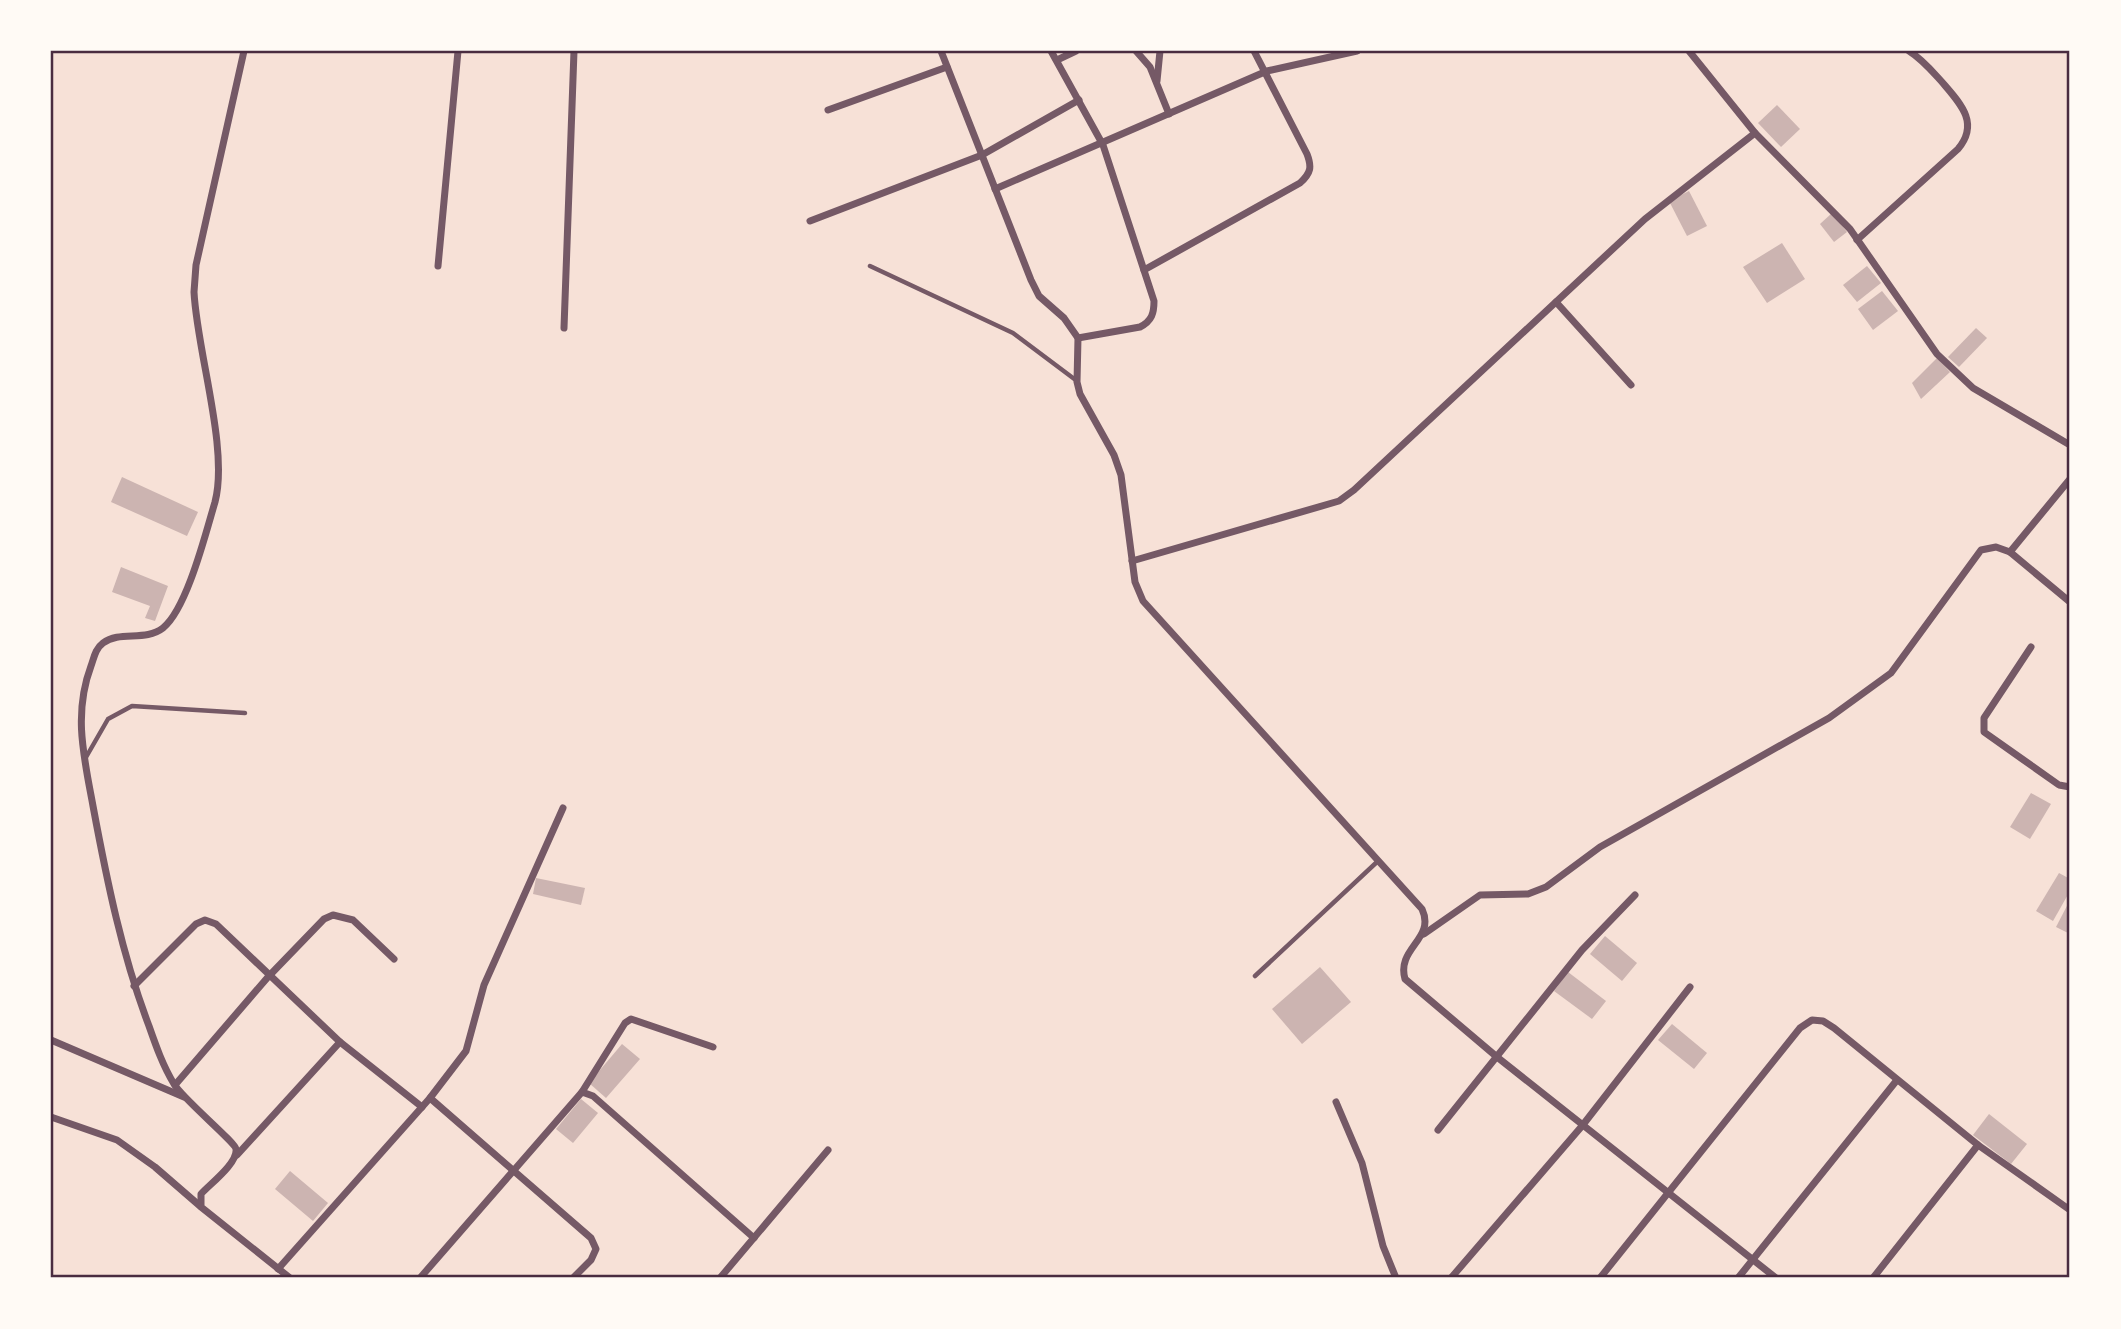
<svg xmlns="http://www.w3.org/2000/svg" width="2121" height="1329" font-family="Literata,serif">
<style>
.building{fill:#ccb4b1}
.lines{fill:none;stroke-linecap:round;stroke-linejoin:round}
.service{stroke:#755966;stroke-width:4.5}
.minor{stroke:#755966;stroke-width:7}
.neatline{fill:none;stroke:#4a2c40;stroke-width:2.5}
</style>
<rect width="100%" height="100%" fill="#f7e1d7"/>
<!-- building -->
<g class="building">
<path d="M1777 105 1800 129 1781 147 1758 123Z"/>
<path d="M1689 191 1707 226 1687 236 1669 201Z"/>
<path d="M1832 213 1847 232 1834 242 1820 224Z"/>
<path d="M1782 243 1805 279 1767 303 1743 267Z"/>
<path d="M1867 266 1881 283 1857 302 1843 285Z"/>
<path d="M1882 291 1898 311 1873 330 1858 309Z"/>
<path d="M1976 328 1987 338 1959 367 1948 357Z"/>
<path d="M1937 358 1950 372 1921 399 1912 383Z"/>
<path d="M122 477 198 512 187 536 111 502Z"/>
<path d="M121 567 168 586 155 621 145 618 150 606 112 592Z"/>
<path d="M2031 793 2051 804 2030 839 2010 827Z"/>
<path d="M2059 873 2070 879V891L2053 921 2036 911Z"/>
<path d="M536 878 585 888 581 905 533 894Z"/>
<path d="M2070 900V934L2056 927Z"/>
<path d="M1605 936 1637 963 1622 981 1590 954Z"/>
<path d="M1320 967 1351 1002 1302 1044 1272 1009Z"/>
<path d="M1568 972 1606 1001 1592 1019 1554 991Z"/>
<path d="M1672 1024 1707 1053 1694 1069 1658 1040Z"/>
<path d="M622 1044 640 1059 606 1098 589 1083Z"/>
<path d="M581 1099 598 1113 573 1143 556 1129Z"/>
<path d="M1989 1114 2027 1144 2011 1164 1973 1135Z"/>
<path d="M290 1171 328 1203 313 1221 275 1189Z"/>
</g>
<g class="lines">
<!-- service -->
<g class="service">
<path d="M870 266 1013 333 1077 381"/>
<path d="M85 759 108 719 132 706 245 713"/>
<path d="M1255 976 1378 861"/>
</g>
<!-- minor -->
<g class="minor">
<path d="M244 51 196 265 194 292C197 352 229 449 215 502 206 532 187 609 163 628 145 642 120 630 103 643 95 649 94 658 91 666 73 714 84 757 93 806 107 881 122 955 149 1026 156 1046 163 1066 174 1084 183 1099 235 1142 236 1149 238 1163 210 1184 201 1194V1207L290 1278"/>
<path d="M941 51 1031 280 1039 296 1064 318 1078 338 1077 382 1080 394 1114 455 1121 475 1135 582 1143 601 1422 909C1436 939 1396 948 1405 979L1497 1057 1776 1278"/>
<path d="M1051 51 1103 145 1154 301C1154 313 1152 321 1140 327L1078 338"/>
<path d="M1136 51 1150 67 1169 114"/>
<path d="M1689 51 1755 133 1850 229 1937 354 1973 388 2070 445"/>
<path d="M1057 60 1076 51"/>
<path d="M1157 81 1160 51"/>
<path d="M828 110 947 67"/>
<path d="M995 189 1267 71 1357 51"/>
<path d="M810 221 982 155 1079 100"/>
<path d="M1857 240 1958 149C1980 123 1960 103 1942 82 1931 70 1922 59 1909 51"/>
<path d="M438 266 458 51"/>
<path d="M1144 270 1300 183C1311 173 1312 167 1307 154L1254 51"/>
<path d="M1556 302 1631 385"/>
<path d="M564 328 574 51"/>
<path d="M2010 552 2070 479"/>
<path d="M1132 561 1339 501 1354 490 1645 219 1755 133"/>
<path d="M2031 647 1984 718V732L2059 785 2070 787"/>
<path d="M1424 934 1480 895 1528 894 1546 887 1600 847 1829 718 1891 673 1981 550 1996 547 2010 552 2070 602"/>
<path d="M134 986 196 924 205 920 216 924 340 1042 422 1107"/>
<path d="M51 1040 184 1097"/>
<path d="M175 1085 268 977 324 919 333 915 353 920 394 959"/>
<path d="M582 1092 625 1023 631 1019 713 1047"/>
<path d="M430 1098 591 1238 596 1249 591 1260 573 1278"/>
<path d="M1336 1102 1362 1163 1383 1246 1396 1278"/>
<path d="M51 1117 117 1140 155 1167 200 1206"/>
<path d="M1438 1130 1582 950 1635 895"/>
<path d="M237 1155 340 1042"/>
<path d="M278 1269 430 1098 466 1051 484 985 563 808"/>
<path d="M420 1278 582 1092 593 1096 754 1238"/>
<path d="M720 1278 828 1150"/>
<path d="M1451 1278 1582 1126 1690 987"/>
<path d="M1600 1278 1800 1028 1812 1020 1823 1021 1834 1028 1978 1145 2070 1210"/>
<path d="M1738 1278 1897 1080"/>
<path d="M1873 1278 1978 1145"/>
</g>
</g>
<!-- border -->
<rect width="2121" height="1329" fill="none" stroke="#fffaf5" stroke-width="105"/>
<rect x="52" y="52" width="2016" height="1224" class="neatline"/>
</svg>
